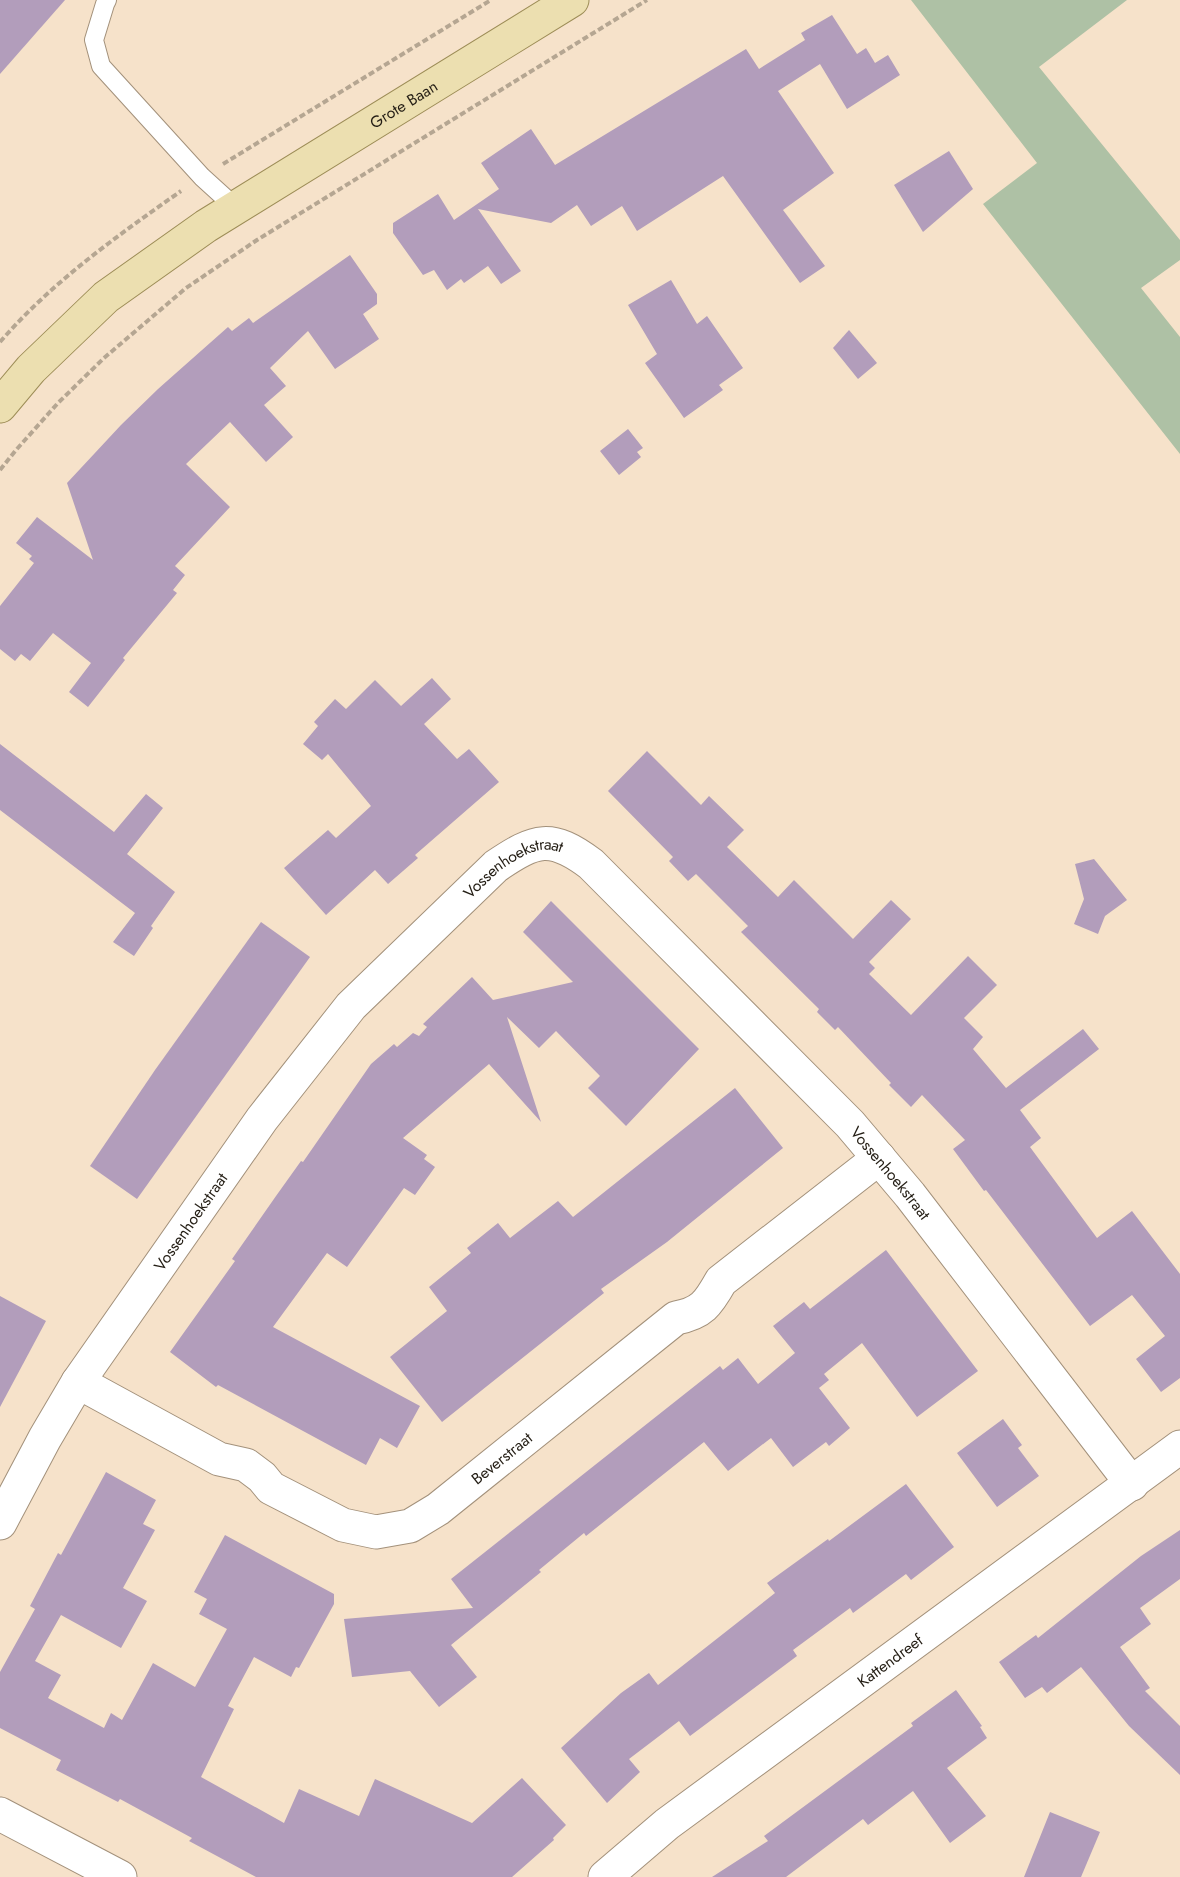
<svg xmlns="http://www.w3.org/2000/svg" width="1180" height="1877" font-family="Jost,sans-serif">
<style>
.green{fill:#aec1a5}
.building{fill:#b29dbb}
.lines{fill:none;stroke-linecap:round;stroke-linejoin:round}
.lane-casing{stroke:#a3917b;stroke-width:20}
.street-casing{stroke:#a3917b;stroke-width:35}
.primary-casing{stroke:#9d8d57;stroke-width:35}
.path{stroke:#b5a692;stroke-width:4;stroke-dasharray:6 3;stroke-linecap:butt}
.lane{stroke:#fff;stroke-width:18}
.street{stroke:#fff;stroke-width:33}
.primary{stroke:#ecdfb0;stroke-width:33}
.labels{text-anchor:middle;stroke-width:5;stroke-linejoin:round;paint-order:stroke}
.street-label{font-size:16px;fill:#231d14;stroke:#fff}
</style>
<rect width="100%" height="100%" fill="#f6e2ca"/>
<!-- green -->
<path class="green" d="M911 0H1127L1039 67 1180 240V260L1141 288 1180 337V454L983 204 1037 163Z"/>
<!-- building -->
<g class="building">
<path d="M0 0H65L0 74Z"/>
<path d="M832 15 857 54 866 48 875 63 888 55 900 75 847 109 820 64 778 91 834 173 783 210 825 266 800 283 723 176 637 231 622 206 591 226 577 205 551 223 478 209 521 271 501 284 488 266 464 283 461 279 447 290 434 270 423 275 393 233V223L438 194 454 220 499 189 481 163 531 129 555 165 746 49 759 69 805 40 801 33Z"/>
<path d="M949 151 973 189 923 232 894 185Z"/>
<path d="M350 255 377 294V304L363 314 379 339 335 369 308 331 270 368 286 386 264 405 293 437 266 462 230 422 186 464 230 507 175 566 185 575 173 590 177 593 123 658 125 660 88 707 69 692 91 663 53 633 30 661 21 654 15 661 0 649V606L34 563 29 559 32 556 16 543 37 517 93 560 67 483 121 425 158 389 228 327 232 331 249 318 253 323Z"/>
<path d="M671 280 697 324 707 316 743 368 719 385 723 390 684 418 645 363 657 354 628 305Z"/>
<path d="M849 330 877 363 858 379 833 348Z"/>
<path d="M628 429 643 448 637 452 641 457 619 475 600 451Z"/>
<path d="M432 678 451 699 424 724 457 759 469 749 499 782 415 855 418 858 388 884 375 870 326 915 284 868 328 830 336 838 371 806 328 754 322 760 303 744 318 726 314 722 335 699 346 709 375 680 401 706Z"/>
<path d="M0 744 114 832 146 794 163 808 127 854 175 892 151 926 153 928 134 956 113 942 135 913 0 810Z"/>
<path d="M647 751 701 805 709 796 744 830 727 847 778 897 794 880 853 939 891 900 911 919 869 962 875 968 869 974 911 1015 968 956 997 985 964 1018 983 1037 973 1049 1006 1088 1083 1029 1099 1049 1020 1110 1041 1138 1030 1147 1097 1238 1132 1211 1180 1274V1378L1161 1392 1136 1359 1165 1336 1132 1295 1090 1326 986 1190 984 1191 953 1149 965 1140 922 1095 911 1107 889 1085 891 1083 838 1027 835 1030 817 1012 819 1009 741 932 748 926 696 874 688 881 669 861 673 857 608 791Z"/>
<path d="M1094 859 1127 900 1105 916 1098 934 1074 924 1084 899 1075 864Z"/>
<path d="M551 901 699 1049 626 1126 588 1088 600 1076 556 1031 539 1048 507 1017 541 1122 489 1064 403 1138 427 1155 424 1159 435 1167 415 1195 404 1188 347 1267 327 1253 273 1327 420 1406 397 1448 380 1438 366 1465 218 1385 216 1387 170 1352 235 1261 232 1259 276 1196 301 1161 303 1162 371 1064 394 1044 397 1047 413 1033 419 1036 427 1027 423 1024 472 977 493 1000 573 982 523 932Z"/>
<path d="M261 922 310 957 137 1199 90 1166 155 1070Z"/>
<path d="M735 1088 783 1148 667 1242 601 1289 604 1293 442 1422 390 1357 447 1311 429 1287 471 1253 467 1248 498 1223 510 1238 558 1201 573 1217Z"/>
<path d="M886 1250 978 1371 917 1417 862 1343 824 1374 829 1380 819 1388 850 1428 829 1446 826 1442 793 1467 771 1438 728 1471 704 1442 586 1536 584 1533 539 1570 541 1572 451 1645 477 1677 439 1707 410 1671 352 1677 344 1619 473 1608 451 1579 720 1366 723 1370 738 1358 758 1384 795 1353 773 1326 804 1302 810 1309Z"/>
<path d="M0 1296 46 1321 0 1407Z"/>
<path d="M1003 1419 1022 1445 1018 1448 1039 1476 997 1507 957 1453Z"/>
<path d="M106 1472 156 1500 143 1524 155 1530 123 1588 147 1601 121 1648 61 1615 35 1661 61 1675 48 1698 104 1728 111 1713 122 1720 153 1663 195 1687 227 1629 199 1614 207 1599 194 1592 225 1535 334 1594V1604L299 1668 296 1667 291 1677 254 1657 228 1706 234 1709 201 1777 284 1823 299 1789 359 1816 375 1779 472 1823 522 1778 566 1825 553 1838 554 1840 512 1877H256L189 1841 192 1838 120 1799 118 1802 56 1770 61 1760 0 1728V1672L35 1609 30 1606 58 1553 61 1555Z"/>
<path d="M906 1484 954 1547 911 1580 906 1574 853 1613 850 1608 793 1650 797 1656 690 1736 679 1721 629 1759 640 1772 607 1803 561 1748 621 1693 649 1673 658 1685 775 1593 767 1583 828 1539 829 1541Z"/>
<path d="M1180 1530V1579L1140 1608 1151 1624 1120 1647 1150 1688 1145 1691 1180 1726V1775L1129 1726 1081 1667 1047 1693 1042 1687 1025 1698 999 1662 1036 1635 1038 1638 1141 1556Z"/>
<path d="M956 1690 982 1726 980 1727 987 1738 947 1768 986 1816 950 1843 913 1791 868 1825 863 1819 786 1877H712L768 1841 764 1836 913 1726 911 1723Z"/>
<path d="M1050 1812 1100 1832 1081 1877H1024Z"/>
</g>
<g class="lines">
<defs>
<path id="lane" d="M107 0 105 4 94 40 101 66 202 177 235 207"/>
<g id="street">
<path id="s1" d="M78 1382 219 1459 246 1465 262 1477 271 1488 343 1525 376 1532 410 1526 438 1509 676 1318C702 1313 708 1304 721 1281L879 1158"/>
<path id="s2" d="M0 1523 45 1438 78 1382 262 1119 351 1006 496 866C536 839 551 834 591 864L850 1124 910 1195 1132 1484"/>
<path d="M0 1814 120 1877"/>
<path id="s3" d="M605 1877 667 1824 1180 1447"/>
</g>
<g id="primary">
<path id="s4" d="M0 406 31 369 106 297 206 226 572 0"/>
</g>
</defs>
<!-- lane casing -->
<use href="#lane" class="lane-casing"/>
<!-- street casing -->
<use href="#street" class="street-casing"/>
<!-- primary casing -->
<use href="#primary" class="primary-casing"/>
<!-- path -->
<g class="path">
<path d="M223 164 491 0"/>
<path d="M0 342C52 282 117 236 181 191"/>
<path d="M0 470 16 450 58 403 104 358 186 288 257 240 647 0"/>
</g>
<!-- lane -->
<use href="#lane" class="lane"/>
<!-- street -->
<use href="#street" class="street"/>
<!-- primary -->
<use href="#primary" class="primary"/>
</g>
<g class="labels">
<!-- street labels -->
<g class="street-label">
<text dy="6" stroke="none"><textPath href="#s4" startOffset="507">Grote Baan</textPath></text>
<text dy="6" stroke="none"><textPath href="#s2" startOffset="843">Vossenhoekstraat</textPath></text>
<text dy="6" stroke="none"><textPath href="#s2" startOffset="1364">Vossenhoekstraat</textPath></text>
<text dy="6" stroke="none"><textPath href="#s2" startOffset="357">Vossenhoekstraat</textPath></text>
<text dy="6" stroke="none"><textPath href="#s1" startOffset="486">Beverstraat</textPath></text>
<text dy="6" stroke="none"><textPath href="#s3" startOffset="358">Kattendreef</textPath></text>
</g>
</g>
</svg>
